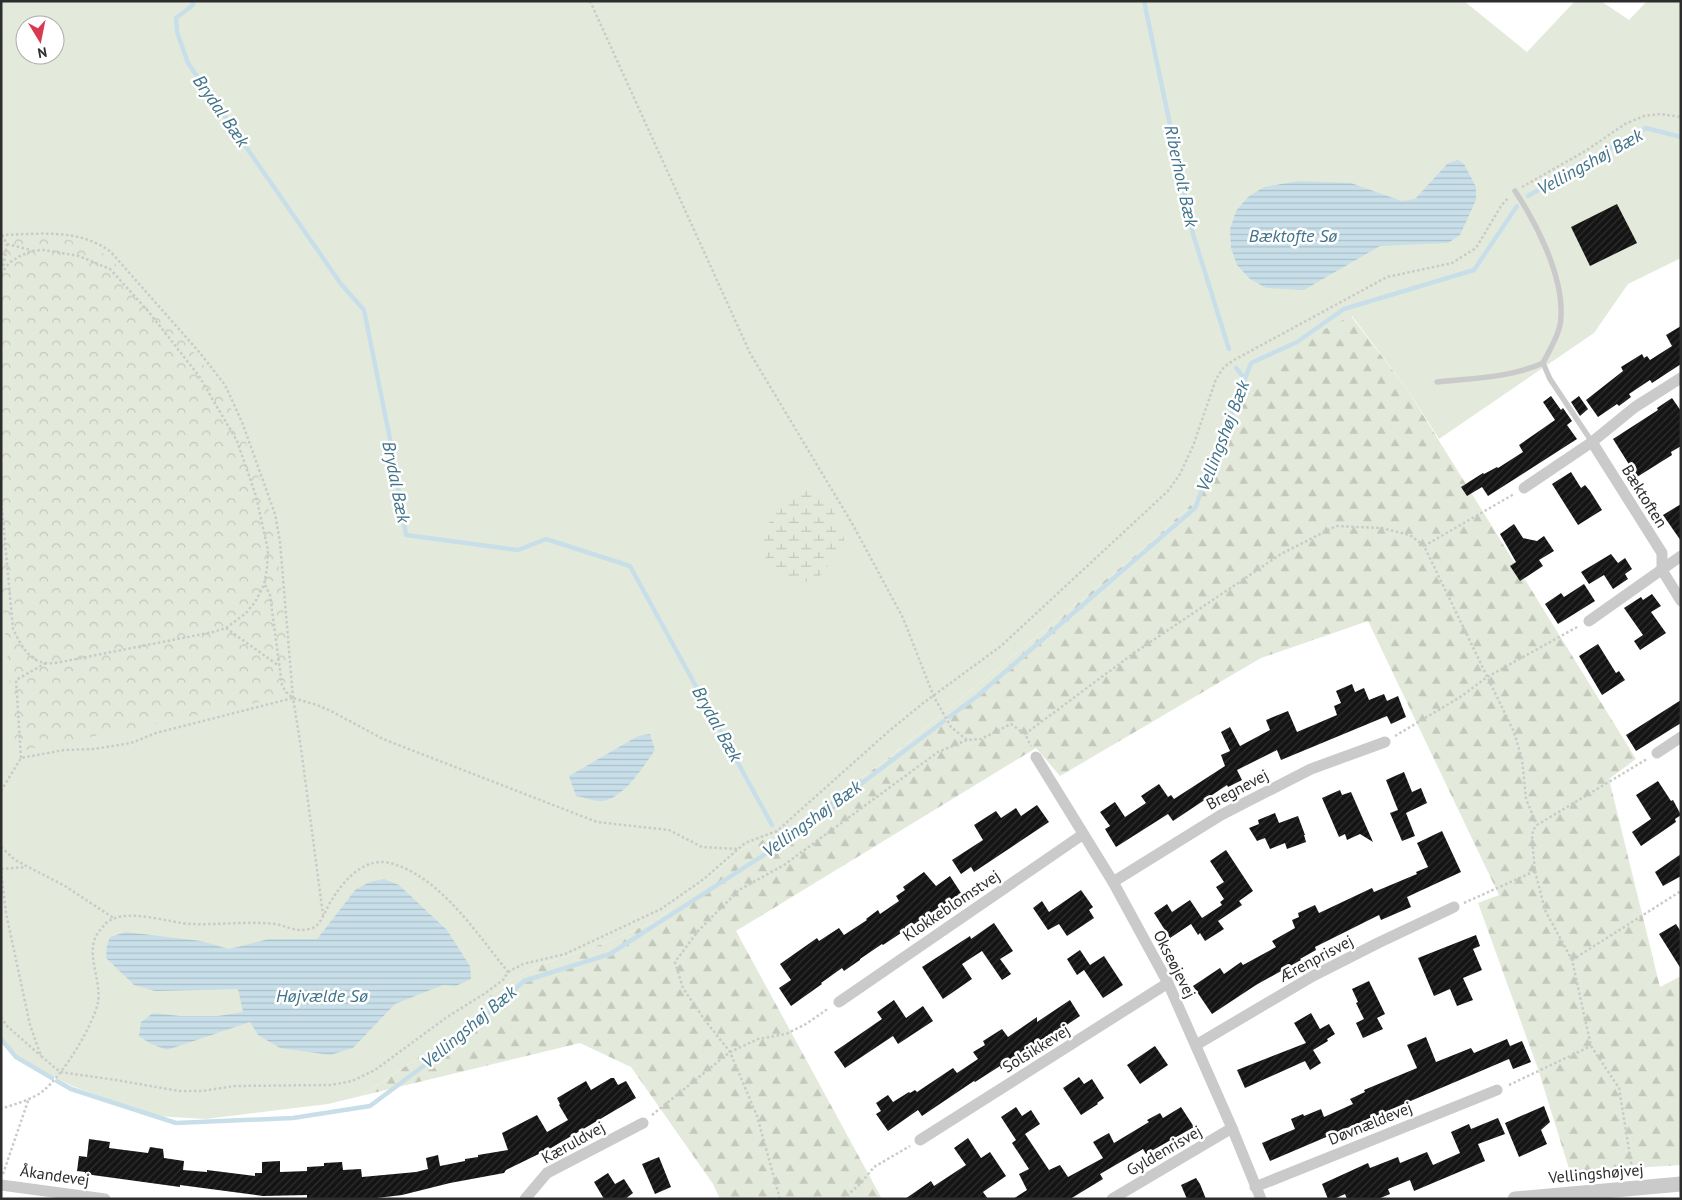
<svg xmlns="http://www.w3.org/2000/svg" width="1682" height="1200" font-family="'PT Sans',sans-serif">
<style>
.green{fill:#e4eadb;fill-rule:evenodd}
.forest{fill:url(#forest-firs)}
.wetland{fill:url(#wetland-marsh)}
.park{fill:url(#park-crowns)}
.water{fill:url(#water-rules)}
.lines{fill:none;stroke-linecap:round;stroke-linejoin:round}
.stream{stroke:#c8dfe9;stroke-width:4.5}
.building{fill:url(#building-hatch)}
.path{stroke:#cacaca;stroke-width:2.5;stroke-dasharray:2.5 2.5;stroke-linecap:butt}
.service{stroke:#cacaca;stroke-width:5.5}
.minor{stroke:#cacaca;stroke-width:11}
.tertiary{stroke:#cacaca;stroke-width:15}
.labels{text-anchor:middle;stroke-width:5;stroke-linejoin:round;paint-order:stroke}
.street-label{font-size:16px;fill:#2d2d2d;stroke:#fff}
.water-label{font-size:18px;font-style:italic;fill:#40738a;stroke:#fff}
</style>
<defs>
<pattern id="forest-firs" width="22" height="20" patternUnits="userSpaceOnUse" patternTransform="scale(1.25)"><rect width="22" height="20" fill="#e4eadb"/><path d="M5 1l3.5 6h-7zM16 11l3.5 6h-7z" fill="#c4c9bc"/></pattern>
<pattern id="wetland-marsh" width="20" height="14" patternUnits="userSpaceOnUse" patternTransform="scale(1.25)"><rect width="20" height="14" fill="#e4eadb"/><path d="M1 5h8M5 5V1M11 12h8M15 12V8" fill="none" stroke="#c4c9bc"/></pattern>
<pattern id="park-crowns" width="20" height="18" patternUnits="userSpaceOnUse" patternTransform="scale(1.25)"><rect width="20" height="18" fill="#e4eadb"/><path d="M2 6a3 3 0 1 1 6 0M12 15a3 3 0 1 1 6 0" fill="none" stroke="#c4c9bc"/></pattern>
<pattern id="water-rules" width="6" height="5" patternUnits="userSpaceOnUse" patternTransform="scale(1.25)"><rect width="6" height="5" fill="#c8dfe9"/><path d="M0 2.5h6" fill="none" stroke="#acc0c8"/></pattern>
<pattern id="building-hatch" width="6" height="6" patternUnits="userSpaceOnUse" patternTransform="scale(1.25)"><rect width="6" height="6" fill="#141414"/><path d="M-1 1l2-2M0 6l6-6M5 7l2-2" fill="none" stroke="#2e2e2e"/></pattern>
</defs>
<rect width="100%" height="100%" fill="#fff"/>
<!-- green -->
<path class="green" d="M1 1H1464L1527 52 1575 1H1601L1629 20 1647 1H1681V258L1628 284 1594 333 1439 439 1407 389 1352 316 1230 418 1196 500 1148 545 881 764 790 827 743 849 656 921 597 946 540 965 512 980 488 997 466 1023 412 1062 361 1096 328 1104 206 1119 154 1116 72 1086 16 1057 1 1039ZM25 25H55V55H25Z"/>
<!-- forest -->
<path class="forest" d="M1351 316 1407 389 1636 759 1609 779 1660 987 1681 976V1165L1570 1172 1538 1069 1478 903 1499 895 1368 621 1261 658 1060 776 1036 748 736 931 882 1199H720L713 1184 631 1067 580 1043 361 1096 412 1062 466 1023 488 997 512 980 540 965 597 946 656 921 743 849 790 827 881 764 1148 545 1196 500 1230 418 1260 374 1305 339Z"/>
<!-- wetland -->
<path class="wetland" d="M816 489C834 507 839 519 845 543L819 577 791 587 768 567 761 539 774 513 794 493Z"/>
<!-- park -->
<path class="park" d="M53 238C80 241 86 242 109 257L197 356 221 389 239 424 258 474 275 529 284 616 290 696 21 751H16L1 587V239Z"/>
<!-- water -->
<g class="water">
<path d="M1458 160 1464 164 1476 187V200L1460 235 1448 243 1380 246 1304 290 1266 288 1250 279 1237 265 1231 248 1230 229 1236 211 1248 197 1264 187 1299 181 1351 183 1402 201 1415 199 1448 163Z"/>
<path d="M650 734 655 750C643 767 625 797 603 801 595 802 584 797 576 796L569 776 638 736Z"/>
<path d="M384 879 399 885 447 930 470 966 471 979 456 986 443 985 395 1004 353 1048 330 1055 280 1048 258 1035 250 1022 167 1050 151 1044 139 1036 141 1022 153 1013 180 1016H218L243 1012 238 989 155 991 134 985 106 958 107 945 110 937 126 932 201 941 229 949 269 939H317L356 889 370 882Z"/>
</g>
<g class="lines">
<!-- stream -->
<g class="stream">
<path d="M193 1V5L176 18 177 32 188 63 341 284 364 310 391 444 406 535 518 550 546 539 630 566 772 825"/>
<path d="M1144 1 1193 234 1229 349"/>
<path d="M1528 196 1646 128 1681 137"/>
<path d="M1236 368 1245 379"/>
<path d="M949 717 976 697 1195 508 1251 363 1297 342 1344 309 1474 270 1517 206"/>
<path d="M1 1039 16 1057 52 1078"/>
<path d="M57 1081 71 1089 176 1123 293 1118 370 1106 457 1041 524 981 610 954 784 842 944 721"/>
</g>
</g>
<!-- building -->
<g class="building">
<path d="M1617 204 1637 243 1590 266 1571 227Z"/>
<path d="M1681 326V364L1652 383 1650 380 1629 394 1631 397 1619 406 1617 404 1598 417 1586 400 1623 371 1621 367 1642 354 1644 358 1647 356 1650 360 1672 346 1666 335Z"/>
<path d="M1551 396 1561 410 1563 408 1572 421 1567 425 1577 439 1488 496 1482 487 1467 496 1461 487 1483 473 1484 474 1497 467 1498 468 1523 452 1519 445 1555 420 1543 402Z"/>
<path d="M1579 396 1588 409 1580 416 1571 402Z"/>
<path d="M1672 398 1681 411V446L1671 452 1672 455 1637 477 1613 439 1658 410 1657 408Z"/>
<path d="M1571 472 1581 488 1585 485 1590 491 1602 510 1578 525 1552 484Z"/>
<path d="M1681 504V541L1663 515Z"/>
<path d="M1514 524 1523 538 1537 541 1544 536 1554 551 1539 560 1543 566 1520 581 1510 566 1516 562 1500 534Z"/>
<path d="M1611 554 1618 563 1625 558 1632 569 1625 574 1628 579 1613 589 1604 575 1589 584 1581 572Z"/>
<path d="M1584 584 1595 601 1558 624 1545 604 1561 593 1564 597Z"/>
<path d="M1652 594 1661 606 1651 612 1666 633 1640 650 1634 641 1643 635 1624 608 1641 597 1643 600Z"/>
<path d="M1598 644 1616 673 1619 671 1625 680 1602 695 1579 656Z"/>
<path d="M1352 684 1355 692 1364 688 1369 700 1384 694 1387 701 1398 696 1406 717 1391 724 1387 716 1281 760 1277 750 1237 770 1242 780 1228 787 1227 785 1173 821 1168 814 1116 847 1105 829 1110 826 1100 812 1115 802 1125 817 1146 803 1141 796 1159 784 1168 797 1171 795 1174 799 1225 766 1221 755 1230 751 1221 732 1230 727 1240 746 1270 730 1266 720 1288 711 1297 732 1337 715 1334 706 1341 703 1336 691Z"/>
<path d="M1681 700V723L1636 751 1626 735Z"/>
<path d="M1404 772 1412 792 1421 788 1427 803 1406 813 1415 836 1402 841 1390 813 1398 810 1386 780Z"/>
<path d="M1658 781 1671 801 1673 800 1681 815 1675 819 1676 822 1641 846 1632 832 1651 819 1636 795Z"/>
<path d="M1340 790 1342 795 1351 792 1373 842 1360 834 1347 840 1345 834 1339 837 1322 798Z"/>
<path d="M1037 805 1049 822 974 872 971 867 961 874 952 860 983 840 974 825 996 811 1001 818 1016 808 1021 816Z"/>
<path d="M1275 813 1279 823 1298 816 1305 835H1304L1306 842 1287 849 1285 843 1270 849 1265 838 1257 841 1249 828 1259 824 1258 820Z"/>
<path d="M1442 831 1461 872 1407 897 1411 907 1381 920 1379 915 1315 947 1316 950 1300 959 1301 960 1256 985 1212 1014 1193 986 1220 968 1224 974 1241 962 1243 965 1276 947 1272 941 1295 928 1292 920 1299 917 1298 913 1315 905 1319 913 1372 888 1374 892 1417 874 1416 872 1428 867 1417 843Z"/>
<path d="M1226 850 1253 891 1239 901 1242 905 1218 921 1224 929 1205 941 1200 933 1198 935 1191 924 1170 938 1154 913 1167 904 1172 912 1190 900 1202 918 1222 905 1220 902 1224 899 1216 887 1224 882 1210 861Z"/>
<path d="M1681 854V876L1663 886 1655 872Z"/>
<path d="M924 872 936 886 950 876 961 893 883 945 882 944 860 959V960L844 971 842 968 821 983 822 984 791 1006 779 988 791 980 780 964 817 938 819 941 839 928 844 935 867 920 866 919 878 910 880 914 899 901 896 896 905 890 903 887Z"/>
<path d="M1081 890 1093 907 1089 910 1094 918 1067 936 1059 924 1048 930 1033 908 1042 901 1049 912Z"/>
<path d="M994 923 1013 951 1000 959 1011 974 1002 980 982 951 962 964 972 979 943 999 922 967 970 936 971 939Z"/>
<path d="M1676 924 1681 932V969L1659 934Z"/>
<path d="M1476 935 1480 946 1473 949 1482 970 1463 978 1473 1000 1457 1006 1450 989 1434 996 1418 958Z"/>
<path d="M1080 950 1090 965 1104 956 1123 985 1103 998 1084 970 1077 975 1067 959Z"/>
<path d="M1369 981 1385 1014 1377 1018 1383 1029 1363 1038 1356 1023 1364 1019 1356 1003 1358 1002 1352 989Z"/>
<path d="M894 1000 906 1018 923 1006 933 1021 898 1044 893 1036 845 1068 834 1052 882 1019 877 1012Z"/>
<path d="M1070 1000 1080 1016 1001 1069 1000 1066 975 1082 974 1081 922 1116 918 1110 888 1131 876 1114 881 1111 876 1103 888 1095 893 1102 909 1092 910 1093 915 1090 917 1092 953 1068 957 1073 978 1059 973 1052 985 1045 983 1041 1002 1029 1008 1037 1037 1017V1022Z"/>
<path d="M1311 1013 1320 1029 1329 1024 1335 1034 1327 1039 1328 1041 1313 1050 1321 1063 1310 1070 1305 1061 1245 1088 1237 1070 1306 1043 1294 1023Z"/>
<path d="M1426 1037 1436 1062 1471 1048 1474 1053 1507 1039 1510 1046 1522 1041 1531 1062 1513 1069 1509 1059 1270 1161 1262 1143 1295 1129 1291 1119 1303 1114 1304 1116 1321 1109 1324 1117 1353 1104 1350 1099 1365 1092 1364 1090 1417 1068 1407 1045Z"/>
<path d="M1155 1046 1168 1065 1140 1084 1127 1065Z"/>
<path d="M1079 1077 1084 1084 1092 1079 1104 1098 1097 1103 1098 1104 1081 1115 1063 1088Z"/>
<path d="M611 1078H614L618 1085 626 1081 636 1098 551 1148 506 1170 504 1173 450 1183 402 1195 369 1199H307V1195L263 1196 180 1185V1187L85 1174V1172L77 1171 79 1156 87 1157 89 1139 110 1142 109 1148 148 1153 150 1147 163 1149 164 1158 184 1161 183 1170 207 1172V1170L255 1176V1173H262V1162L280 1161V1172L307 1171V1167L324 1166V1163L342 1162 343 1170 361 1169 362 1177 416 1172 428 1169 426 1158 438 1155 440 1166 465 1161V1159L478 1157V1155L508 1150 502 1133 537 1115 547 1132 568 1120 559 1105 560 1104 557 1098 586 1081 591 1090Z"/>
<path d="M1544 1106 1550 1122 1541 1130 1547 1144 1519 1157 1505 1123Z"/>
<path d="M1016 1107 1022 1116 1031 1110 1040 1124 1025 1134 1049 1170 1060 1165 1068 1177 1103 1158 1093 1142 1109 1133 1114 1143 1149 1122 1147 1120 1160 1113 1163 1118 1181 1107 1194 1127 1146 1154 1143 1149 1100 1174 1103 1179 1070 1199H1013L1027 1190 1019 1174 1029 1169 1012 1143 1016 1140 1001 1117Z"/>
<path d="M1498 1118 1505 1134 1478 1144 1485 1161 1414 1191 1410 1180 1388 1189 1390 1194 1378 1199H1347L1345 1194 1334 1199H1328L1322 1184 1368 1163 1370 1168 1398 1157 1400 1163 1427 1152 1433 1165 1460 1153 1451 1132 1469 1124 1471 1129Z"/>
<path d="M968 1138 981 1158 990 1152 1006 1176 983 1192 988 1199H905L931 1181 934 1186 966 1165 954 1148Z"/>
<path d="M659 1157 671 1187 655 1194 642 1164Z"/>
<path d="M608 1173 615 1184 624 1179 633 1193 625 1199H604L594 1182Z"/>
<path d="M1196 1178 1200 1184 1206 1199H1187L1181 1185Z"/>
</g>
<g class="lines">
<!-- path -->
<g class="path">
<path d="M590 1 750 353 853 525 903 618 934 697 951 727 967 740 981 739 1011 724 1025 734 1031 746"/>
<path d="M1522 187 1587 150 1625 124 1644 116 1660 114 1681 117"/>
<path d="M1 235C39 234 79 228 111 252L200 353 225 385 242 422 275 514 280 542 293 698 301 748 323 915"/>
<path d="M2 235 7 244 3 268"/>
<path d="M7 244 31 250"/>
<path d="M1 274 9 263 20 256 32 251 44 250 79 256 110 269 148 311 199 376 237 441 256 496 268 550 267 568 264 585 255 602 246 613 226 628 213 632 66 661C60 662 52 664 46 663 28 661 20 643 13 629L1 498"/>
<path d="M1424 546 1514 494"/>
<path d="M265 585 270 595 282 685 286 692 293 698 317 705 331 711 383 739 597 822 669 830 702 847 737 849"/>
<path d="M226 628 279 666"/>
<path d="M1025 734 1134 653 1281 554 1336 526 1381 528 1410 535 1424 546 1514 732 1522 759 1526 799 1537 825"/>
<path d="M1395 736 1462 696 1487 677 1579 626"/>
<path d="M21 758 16 680 46 663"/>
<path d="M1 791 21 758 64 750 94 749 131 743 156 733 293 698"/>
<path d="M1 847 15 860 65 886 115 919"/>
<path d="M1 869 26 867"/>
<path d="M1 871 6 913 30 1025 41 1056 60 1072 116 1080 179 1091H202L235 1086 331 1085 352 1081 375 1070 447 1017 484 994 503 980 508 972C477 934 440 876 390 863 365 857 345 879 333 898 327 906 324 917 318 924 314 929 306 930 300 930 292 930 283 925 275 924 247 921 219 925 191 924 170 923 128 908 109 921 106 922 104 926 101 929 82 950 102 977 98 1002 93 1026 63 1075 43 1091 32 1100 14 1104 1 1109"/>
<path d="M1464 903 1535 871"/>
<path d="M1572 960 1681 891"/>
<path d="M508 972 523 964 565 954 661 909 704 879 745 843 777 831 889 731 922 704 1001 646 1168 491 1180 474 1193 446 1216 379 1224 367 1234 360 1387 277 1452 263 1476 248 1501 206 1508 198"/>
<path d="M1 1017 7 1026 41 1056"/>
<path d="M1509 1085 1591 1046"/>
<path d="M652 1115 730 1052 758 1039 786 1034 806 1024 829 1008"/>
<path d="M3 1174 29 1098"/>
<path d="M1633 1174 1619 1088 1591 1046 1572 960 1545 910 1535 871 1532 839 1533 830 1537 825 1647 759"/>
<path d="M780 1199 757 1116 730 1052 704 1019 683 988 675 962 698 931 739 890 784 865 938 752 967 740"/>
<path d="M843 1199 861 1183 874 1167 910 1146"/>
</g>
<!-- service -->
<g class="service">
<path d="M1515 191C1537 224 1563 276 1561 316 1561 332 1550 349 1543 363L1550 379 1592 442"/>
<path d="M1437 382C1472 378 1510 378 1543 363"/>
</g>
<!-- minor -->
<g class="minor">
<path d="M1592 442 1662 553V570L1681 601"/>
<path d="M1524 488 1592 442 1635 407 1681 378"/>
<path d="M1589 621 1681 556"/>
<path d="M1657 753 1681 737"/>
<path d="M1036 757 1113 882 1168 983 1232 1128 1261 1199"/>
<path d="M1113 882 1221 815 1311 769 1385 742"/>
<path d="M839 1002 1082 835"/>
<path d="M1196 1045 1313 976 1378 943 1454 907"/>
<path d="M920 1140 1168 983"/>
<path d="M1 1185 105 1199"/>
<path d="M1255 1187 1497 1090"/>
<path d="M525 1199 547 1173 643 1123"/>
<path d="M1112 1199 1232 1128"/>
</g>
<!-- tertiary -->
<path class="tertiary" d="M1515 1199 1681 1184"/>
</g>
<g class="labels">
<!-- street labels -->
<g class="street-label">
<text transform="translate(1645 496) rotate(58)" y="6">Bæktoften</text>
<text transform="translate(1237 789) rotate(-28)" y="6">Bregnevej</text>
<text transform="translate(951 905) rotate(-34)" y="6">Klokkeblomstvej</text>
<text transform="translate(1316 958) rotate(-28)" y="6">Ærenprisvej</text>
<text transform="translate(1175 964) rotate(63)" y="6">Okseøjevej</text>
<text transform="translate(1036 1048) rotate(-32)" y="6">Solsikkevej</text>
<text transform="translate(1370 1123) rotate(-22)" y="6">Døvnældevej</text>
<text transform="translate(573 1142) rotate(-29)" y="6">Kæruldvej</text>
<text transform="translate(1164 1150) rotate(-30)" y="6">Gyldenrisvej</text>
<text transform="translate(1596 1173) rotate(-5)" y="6">Vellingshøjvej</text>
<text transform="translate(55 1175) rotate(8)" y="6">Åkandevej</text>
</g>
<!-- water labels -->
<g class="water-label">
<text transform="translate(221 111) rotate(55)" y="6">Brydal Bæk</text>
<text transform="translate(1590 162) rotate(-29)" y="6">Vellingshøj Bæk</text>
<text transform="translate(1181 176) rotate(78)" y="6">Riberholt Bæk</text>
<text x="1293" y="242">Bæktofte Sø</text>
<text transform="translate(1223 436) rotate(-69)" y="6">Vellingshøj Bæk</text>
<text transform="translate(396 482) rotate(79)" y="6">Brydal Bæk</text>
<text transform="translate(717 724) rotate(61)" y="6">Brydal Bæk</text>
<text transform="translate(812 819) rotate(-36)" y="6">Vellingshøj Bæk</text>
<text x="322" y="1002">Højvælde Sø</text>
<text transform="translate(469 1027) rotate(-40)" y="6">Vellingshøj Bæk</text>
</g>
</g>
<!-- border -->
<rect width="1682" height="1200" fill="none" stroke="#2d2d2d" stroke-width="5"/>
<!-- north arrow -->
<g transform="translate(40 40) rotate(170)"><circle r="24" fill="#ffffff" stroke="#ababab"/>
<path d="M0-4L9 19L0 12L-9 19Z" fill="#da3952"/>
<text y="-8" font-size="14" font-weight="bold" text-anchor="middle" fill="#2d2d2d">N</text>
</g>
</svg>
